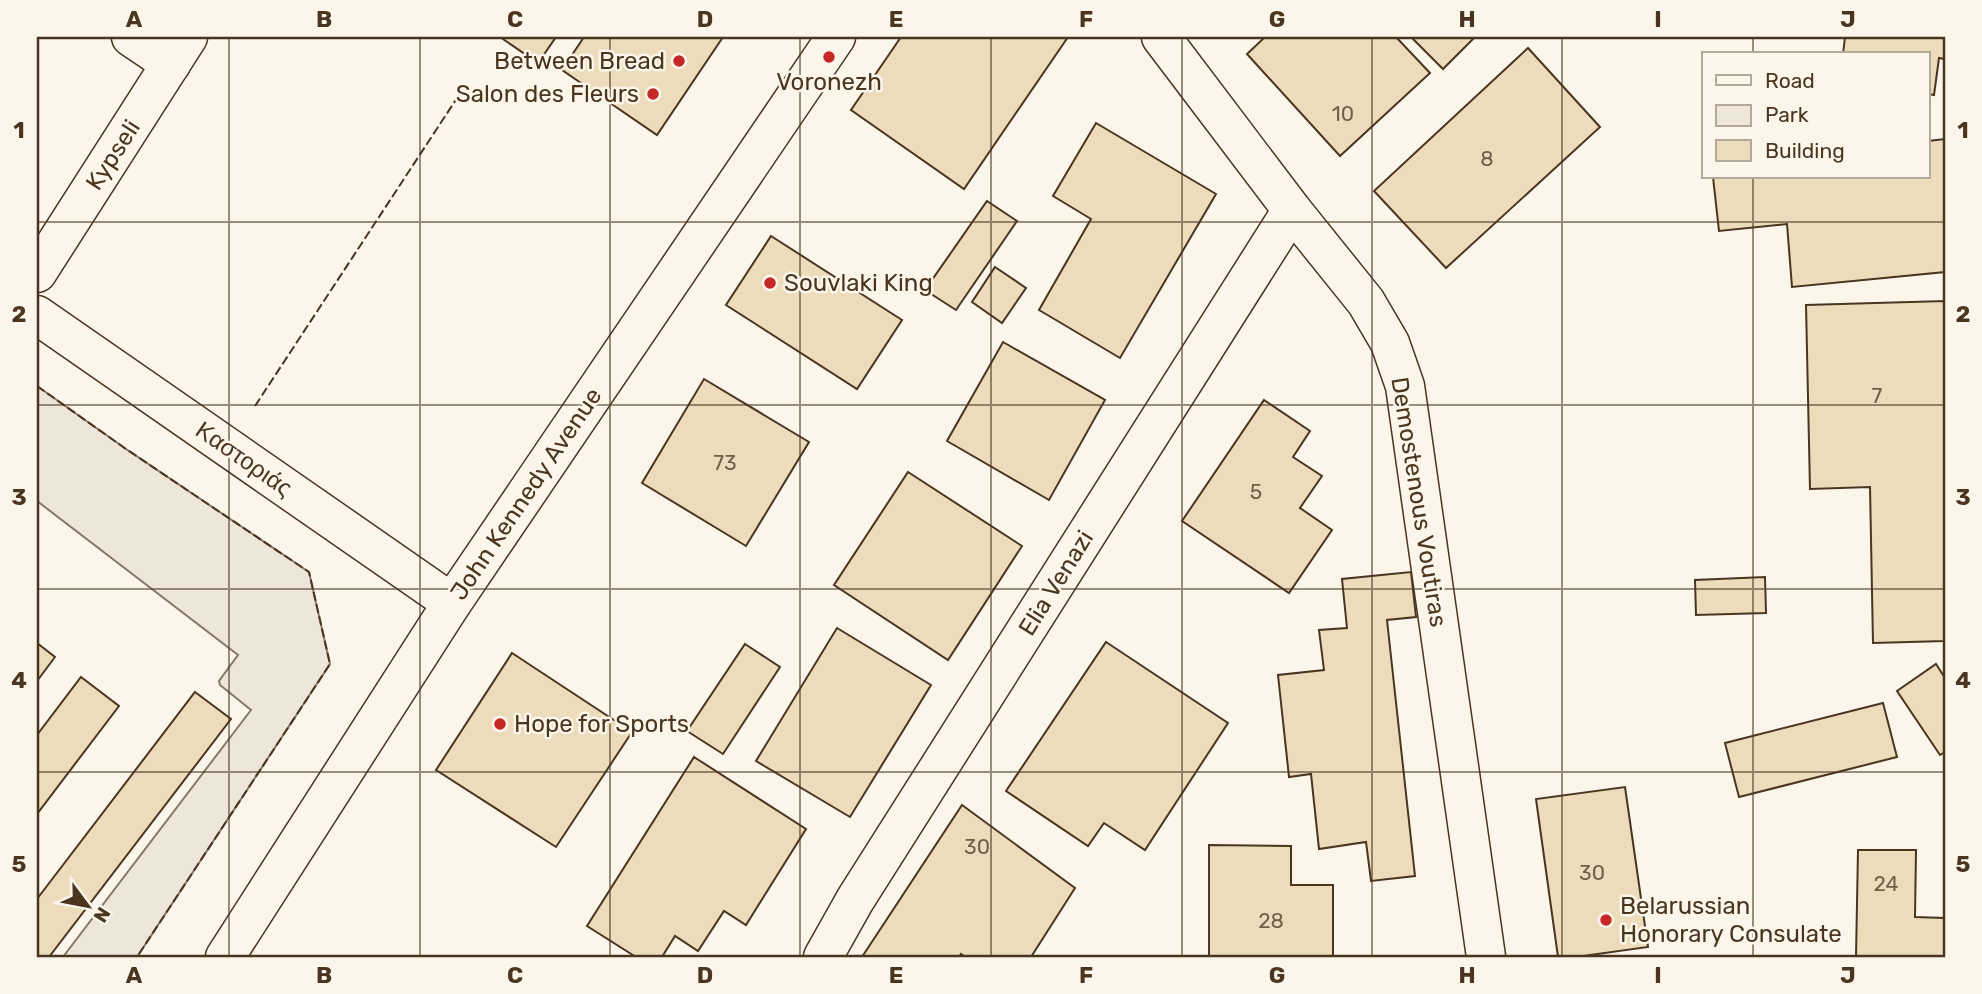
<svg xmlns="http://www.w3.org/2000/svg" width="1982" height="994" font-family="Rubik,sans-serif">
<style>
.green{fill:#ede6d9;stroke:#887966;stroke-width:2}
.building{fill:#ecdcbc;stroke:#4a3520;stroke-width:2}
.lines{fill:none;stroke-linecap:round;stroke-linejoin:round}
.minor-casing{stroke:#4a3520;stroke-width:41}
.major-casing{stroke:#4a3520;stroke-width:41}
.minor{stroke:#fbf6e9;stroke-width:38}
.major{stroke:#fbf6e9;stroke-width:38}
.fence{stroke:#4a3520;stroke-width:2;stroke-dasharray:9 3.5;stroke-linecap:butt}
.grid{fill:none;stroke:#4a3520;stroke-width:2;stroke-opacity:0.55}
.poi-dot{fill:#c62828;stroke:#fbf6e9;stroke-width:2.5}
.labels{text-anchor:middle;stroke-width:5;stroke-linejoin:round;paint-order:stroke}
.number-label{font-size:21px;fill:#725f47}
.poi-label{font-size:24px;fill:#4a3520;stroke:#fbf6e9;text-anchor:start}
.street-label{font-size:24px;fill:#4a3520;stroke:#fbf6e9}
.neatline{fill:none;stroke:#4a3520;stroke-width:2.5}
.grid-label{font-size:23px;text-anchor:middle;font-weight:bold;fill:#4a3520}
</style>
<rect width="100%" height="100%" fill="#fbf6e9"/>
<!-- green -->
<path class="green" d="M37 386 126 449 309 572 330 664 137 957H63L251 710 220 685 219 681 238 655 37 501Z"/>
<!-- building -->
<g class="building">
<path d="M500 37H556L538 63Z"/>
<path d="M584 37H723L657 135 562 70Z"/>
<path d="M901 37H1068L964 189 851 110Z"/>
<path d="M1265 37H1396L1430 73 1340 156 1247 54Z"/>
<path d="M1411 37H1475L1443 69Z"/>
<path d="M1845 37H1945V59L1939 58 1934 95 1928 94V54H1843Z"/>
<path d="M1528 48 1600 127 1446 268 1374 191Z"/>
<path d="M1096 123 1216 194 1120 358 1039 310 1091 219 1053 196Z"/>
<path d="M1945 139V272L1792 287 1787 224 1719 231 1713 177H1928V141Z"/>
<path d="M987 201 1017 221 956 310 925 290Z"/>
<path d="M771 236 902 320 857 389 726 305Z"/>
<path d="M995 267 1026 288 1002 323 972 302Z"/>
<path d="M1945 301V641L1873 643 1870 487 1810 489 1806 305Z"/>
<path d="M1003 342 1105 400 1049 500 947 441Z"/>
<path d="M704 379 809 442 746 546 642 483Z"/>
<path d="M1264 400 1310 431 1293 457 1322 476 1300 508 1332 530 1289 593 1182 521Z"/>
<path d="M908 472 1022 546 948 660 834 585Z"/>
<path d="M1411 572 1416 617 1387 620 1415 876 1371 881 1366 842 1319 849 1311 774 1289 777 1278 675 1324 670 1319 630 1347 628 1342 579Z"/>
<path d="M1765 577 1766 613 1696 615 1695 580Z"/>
<path d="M837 628 931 685 850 817 756 761Z"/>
<path d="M1106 642 1228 723 1145 850 1104 823 1088 846 1006 791Z"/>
<path d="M37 643 55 657 37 681Z"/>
<path d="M745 644 780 667 723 754 687 731Z"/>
<path d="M512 653 632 732 556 847 436 770Z"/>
<path d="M1936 664 1945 678V752L1940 755 1897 691Z"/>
<path d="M81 677 119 706 37 814V735Z"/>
<path d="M195 692 231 719 49 957H37V899Z"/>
<path d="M1883 703 1897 757 1739 797 1725 743Z"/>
<path d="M694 757 806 829 746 925 724 911 698 951 675 936 662 957H636L587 926Z"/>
<path d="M1625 787 1648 947 1576 957H1558L1536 799Z"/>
<path d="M962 805 1075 888 1031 957H965L961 954 959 957H862Z"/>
<path d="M1209 845 1291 846V885H1333V957H1209Z"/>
<path d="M1858 850H1916L1915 917 1945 918V957H1856Z"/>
</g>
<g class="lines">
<defs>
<g id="minor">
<path d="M131 37 171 64"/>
<path d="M1161 37 1292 210 1366 302 1390 343 1405 386 1486 957"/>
<path d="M37 273 188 37"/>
<path d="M37 315 452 603"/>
<path d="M823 957 855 900 1292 210"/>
</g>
<path id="major" d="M225 957 452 603 836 37"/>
</defs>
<!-- minor casing -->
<use href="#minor" class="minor-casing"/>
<!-- major casing -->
<use href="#major" class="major-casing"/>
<!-- minor -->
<use href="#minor" class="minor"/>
<!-- major -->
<use href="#major" class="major"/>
<!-- fence -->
<g class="fence">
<path d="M37 386 126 449 309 572 330 664 137 957"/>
<path d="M255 406 461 92"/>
</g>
</g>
<!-- grid -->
<path class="grid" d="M229 37V957M420 37V957M610 37V957M800 37V957M991 37V957M1182 37V957M1372 37V957M1562 37V957M1753 37V54M1753 177V957M37 222H1945M37 405H1945M37 589H1945M37 772H1945"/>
<!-- markers -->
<g class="poi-dot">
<circle cx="829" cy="57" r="7"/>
<circle cx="679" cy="61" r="7"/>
<circle cx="653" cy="94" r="7"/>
<circle cx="770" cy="283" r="7"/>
<circle cx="500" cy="724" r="7"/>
<circle cx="1606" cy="920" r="7"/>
</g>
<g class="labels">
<!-- number labels -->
<g class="number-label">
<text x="1343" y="121">10</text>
<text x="1487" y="166">8</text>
<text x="1877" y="403">7</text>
<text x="725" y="470">73</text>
<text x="1256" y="499">5</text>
<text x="977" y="854">30</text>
<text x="1592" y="880">30</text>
<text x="1886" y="891">24</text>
<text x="1271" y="928">28</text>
</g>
<!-- poi labels -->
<g class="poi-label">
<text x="665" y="69" text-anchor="end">Between Bread</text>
<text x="829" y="90" text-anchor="middle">Voronezh</text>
<text x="639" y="102" text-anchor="end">Salon des Fleurs</text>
<text x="784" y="291">Souvlaki King</text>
<text x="514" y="732">Hope for Sports</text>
<text x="1620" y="914">Belarussian<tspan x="1620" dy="28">Honorary Consulate</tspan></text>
</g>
<!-- street labels -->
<g class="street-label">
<text transform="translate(113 155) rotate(-57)" y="8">Kypseli</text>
<text transform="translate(244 459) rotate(35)" y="8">Καστοριάς</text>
<text transform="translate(526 494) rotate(-56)" y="8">John Kennedy Avenue</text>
<text transform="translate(1419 502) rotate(81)" y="8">Demostenous Voutiras</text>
<text transform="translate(1056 583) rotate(-58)" y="8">Elia Venazi</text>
</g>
</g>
<!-- border -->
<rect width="1982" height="994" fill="none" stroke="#fbf6e9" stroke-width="77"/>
<!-- legend -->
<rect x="1702" y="52" width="228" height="126" fill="#fbf6e9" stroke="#b4a999" stroke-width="2"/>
<rect x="1716" y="75" width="35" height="10" fill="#fbf6e9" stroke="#b4a999" stroke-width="2"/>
<text x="1765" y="88" font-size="21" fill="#4a3520">Road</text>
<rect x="1716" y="105" width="35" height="21" fill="#ede6d9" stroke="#b4a999" stroke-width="2"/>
<text x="1765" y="122" font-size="21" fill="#4a3520">Park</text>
<rect x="1716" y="140" width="35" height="21" fill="#ecdcbc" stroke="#b4a999" stroke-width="2"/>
<text x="1765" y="158" font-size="21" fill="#4a3520">Building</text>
<!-- north arrow -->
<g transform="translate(88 906) rotate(122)" stroke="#fbf6e9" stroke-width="5" paint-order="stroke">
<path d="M0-5L12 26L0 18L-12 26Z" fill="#4a3520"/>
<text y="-10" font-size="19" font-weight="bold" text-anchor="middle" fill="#4a3520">N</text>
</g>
<rect x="38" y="38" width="1906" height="918" class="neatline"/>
<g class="grid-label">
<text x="134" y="27">A</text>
<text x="324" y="27">B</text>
<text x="515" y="27">C</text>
<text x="705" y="27">D</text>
<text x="896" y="27">E</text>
<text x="1086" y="27">F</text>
<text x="1277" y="27">G</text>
<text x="1467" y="27">H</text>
<text x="1658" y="27">I</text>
<text x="1848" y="27">J</text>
<text x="19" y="138">1</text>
<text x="1963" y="138">1</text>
<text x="19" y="322">2</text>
<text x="1963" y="322">2</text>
<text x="19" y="505">3</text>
<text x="1963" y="505">3</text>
<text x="19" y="688">4</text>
<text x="1963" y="688">4</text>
<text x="19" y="872">5</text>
<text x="1963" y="872">5</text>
<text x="134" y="983">A</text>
<text x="324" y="983">B</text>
<text x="515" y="983">C</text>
<text x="705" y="983">D</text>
<text x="896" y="983">E</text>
<text x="1086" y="983">F</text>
<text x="1277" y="983">G</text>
<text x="1467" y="983">H</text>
<text x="1658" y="983">I</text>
<text x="1848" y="983">J</text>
</g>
</svg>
